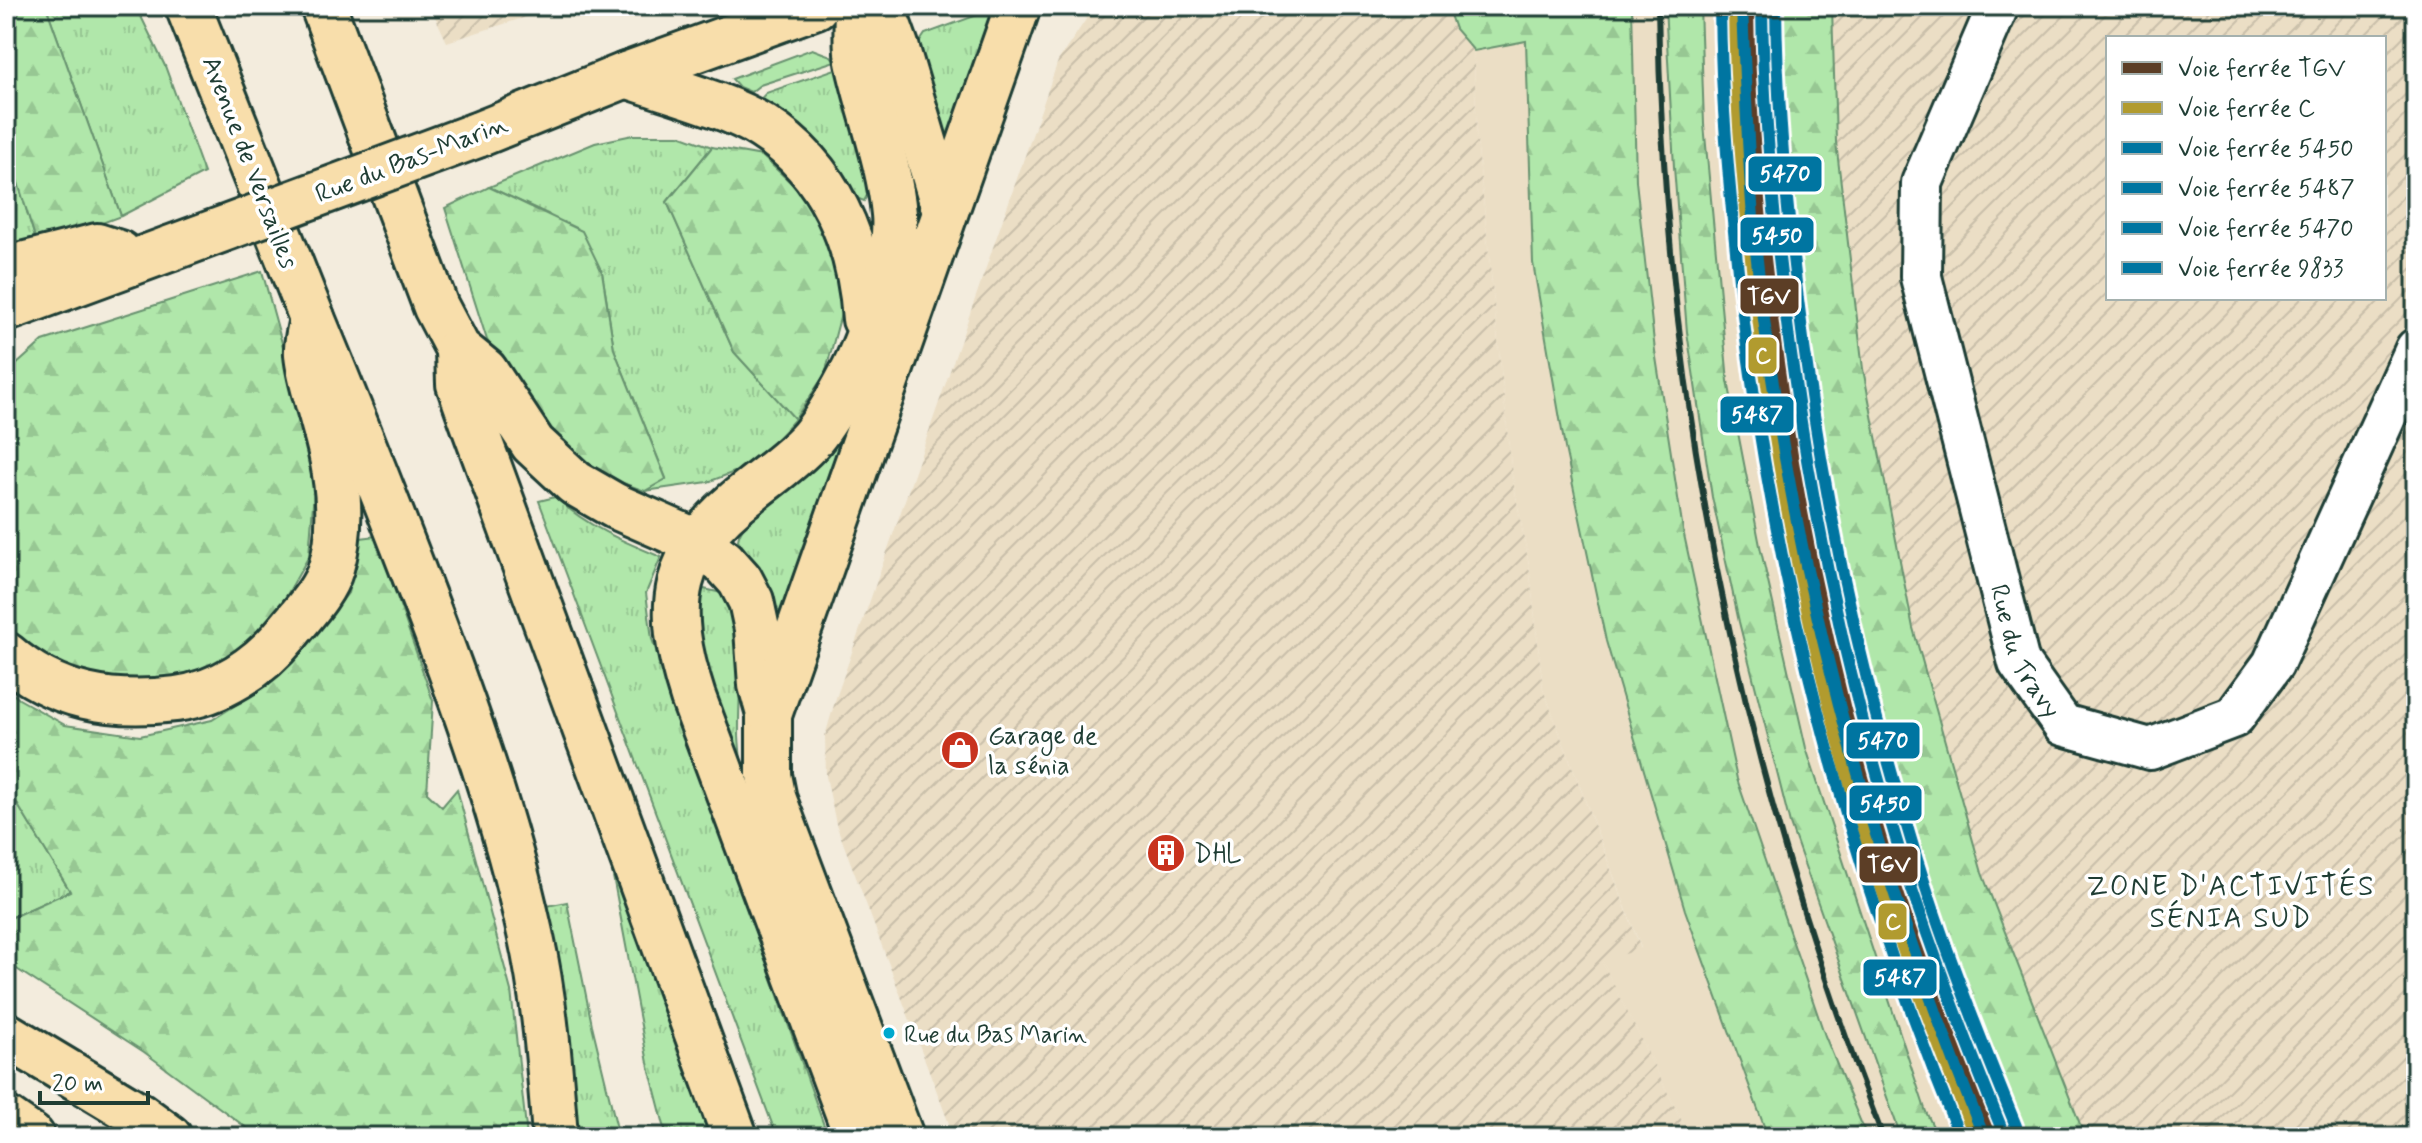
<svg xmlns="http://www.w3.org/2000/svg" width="2422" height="1143" font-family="Mynerve,sans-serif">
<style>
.built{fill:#ebdec5}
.industrial{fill:url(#industrial-furrows);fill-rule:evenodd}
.grass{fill:url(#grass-tufts);stroke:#68926f;stroke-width:2}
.forest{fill:url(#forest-firs);stroke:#68926f;stroke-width:2}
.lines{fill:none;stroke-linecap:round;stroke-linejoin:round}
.minor-casing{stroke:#1f3d34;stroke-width:46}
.major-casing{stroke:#1f3d34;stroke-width:50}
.highway-casing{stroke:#1f3d34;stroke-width:50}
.minor{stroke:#fff;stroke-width:40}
.major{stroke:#f8deab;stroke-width:44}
.highway{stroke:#f8deab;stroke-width:44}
.rail{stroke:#1f3d34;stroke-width:6}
.major-bridge-casing{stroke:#1f3d34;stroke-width:50;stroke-linecap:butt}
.major-bridge{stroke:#f8deab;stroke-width:44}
.rail-1-casing{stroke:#fff;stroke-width:18}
.rail-2-casing{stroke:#fff;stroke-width:18}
.rail-3-casing{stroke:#fff;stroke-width:18}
.rail-4-casing{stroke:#fff;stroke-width:18}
.rail-5-casing{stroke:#fff;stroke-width:18}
.rail-6-casing{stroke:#fff;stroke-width:18}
.rail-1{stroke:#5c3e26;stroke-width:12}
.rail-2{stroke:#b19b2f;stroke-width:12}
.rail-3{stroke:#0075a1;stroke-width:12}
.rail-4{stroke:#0075a1;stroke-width:12}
.rail-5{stroke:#0075a1;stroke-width:12}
.rail-6{stroke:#0075a1;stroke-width:12}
.bus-dot{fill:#00a9ce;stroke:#fff;stroke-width:3}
.labels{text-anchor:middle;stroke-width:7;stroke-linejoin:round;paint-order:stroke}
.bus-label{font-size:24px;fill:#1f3d34;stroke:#fff;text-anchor:start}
.street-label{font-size:26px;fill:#1f3d34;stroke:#fff}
.poi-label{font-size:26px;fill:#1f3d34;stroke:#fff;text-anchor:start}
.neighbourhood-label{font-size:28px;letter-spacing:2px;fill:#1f3d34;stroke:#fff}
.line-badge{stroke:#fff;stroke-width:3}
.badge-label{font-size:22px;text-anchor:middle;font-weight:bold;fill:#fff}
</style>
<defs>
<pattern id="industrial-furrows" width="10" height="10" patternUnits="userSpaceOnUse" patternTransform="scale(2)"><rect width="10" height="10" fill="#ebdec5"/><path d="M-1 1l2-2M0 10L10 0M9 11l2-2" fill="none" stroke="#c9bfaa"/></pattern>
<pattern id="grass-tufts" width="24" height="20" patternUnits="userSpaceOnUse" patternTransform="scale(2)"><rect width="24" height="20" fill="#b0e7aa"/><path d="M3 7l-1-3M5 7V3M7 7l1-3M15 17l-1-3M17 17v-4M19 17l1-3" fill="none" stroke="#97c793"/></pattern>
<pattern id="forest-firs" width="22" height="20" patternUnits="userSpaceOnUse" patternTransform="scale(2)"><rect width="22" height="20" fill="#b0e7aa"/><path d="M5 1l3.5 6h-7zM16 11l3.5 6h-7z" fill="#97c793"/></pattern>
</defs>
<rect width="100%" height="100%" fill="#f3ecdd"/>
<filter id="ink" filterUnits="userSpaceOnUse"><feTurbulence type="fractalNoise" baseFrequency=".0125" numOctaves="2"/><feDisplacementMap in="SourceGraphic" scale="16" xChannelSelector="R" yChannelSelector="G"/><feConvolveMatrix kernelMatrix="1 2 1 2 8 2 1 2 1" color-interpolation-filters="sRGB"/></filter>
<g filter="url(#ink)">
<!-- built -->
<path class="built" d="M1472 6H1832L1836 142 2078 1122 2085 1137H1690L1601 960 1641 948 1543 689 1529 565 1512 475 1477 140Z"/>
<!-- industrial -->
<g class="industrial">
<path d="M430 6H561L447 42Z"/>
<path d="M1095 6H1472L1477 140 1512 475 1529 565 1543 689 1641 949 1602 961 1690 1137H954L836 824 826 776 825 736 836 698 1058 61Z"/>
<path d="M1832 6H2416V1137H2085L1982 873 1913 628 1863 369 1836 142ZM2108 38H2384V298H2108Z"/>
</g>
<!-- grass -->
<g class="grass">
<path d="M46 6H136L165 66 204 173 121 216Z"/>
<path d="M988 11 993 13 957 138 945 145 917 46 925 34Z"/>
<path d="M812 49 831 56 835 61 760 85 751 92 739 87 732 79Z"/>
<path d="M838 68 864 166 869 192 864 201 854 197 757 103 766 93Z"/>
<path d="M633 135H679L712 147 667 202 734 352 795 419 753 465 708 482 645 491 666 478 614 349 602 272 548 214 489 187 595 143Z"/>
<path d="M6 144 38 247 6 250Z"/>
<path d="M848 426 783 620 777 616 760 570 738 540C741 515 793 489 812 471 826 458 837 442 848 426Z"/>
<path d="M555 497C586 526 622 541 661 557L646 593 652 639 828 1137H777L539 501Z"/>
<path d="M704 589 722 593C748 637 738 687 739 735 740 756 743 777 744 798L696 633 700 594Z"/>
<path d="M6 780 7 787 70 891 6 920Z"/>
<path d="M612 871 712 1137H667L648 1063Z"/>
<path d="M567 902 592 1025 619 1137H575L547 906Z"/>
</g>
<!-- forest -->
<g class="forest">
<path d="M6 6H46L121 216 38 247 6 144Z"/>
<path d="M1447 6H1632L1636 181 1655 351 1683 530 1737 779 1825 1036 1867 1137H1768L1685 910 1606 641 1565 448 1533 263 1526 41 1474 51 1455 29Z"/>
<path d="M1665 6H1700L1704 124 1728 381 1761 551 1806 748 1926 1112 1938 1137H1902L1899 1131 1790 824 1739 622 1712 497 1687 332 1674 167Z"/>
<path d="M1776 6H1832L1836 142 1863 369 1913 628 1982 873 2085 1137H2007L1988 1095 1932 922 1862 682 1819 494 1777 220Z"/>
<path d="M712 147 762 156 801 192 824 224 840 271 841 314 825 374 795 419 734 352 667 202Z"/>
<path d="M489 187 582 231 602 272 614 349 666 479 645 491 595 473 545 427 487 340 445 208Z"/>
<path d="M262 271 300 408 314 491 309 556 283 602 247 648 193 675 153 685 98 684 6 637V374L43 341Z"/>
<path d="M376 536 433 701 427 793 442 807 457 789 511 991 527 1137H259L144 1052 6 962V920L70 891 7 787 6 688 19 699 65 725 140 736 212 720 256 692 303 651 348 593 361 538Z"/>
</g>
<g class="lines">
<defs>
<g id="minor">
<path id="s1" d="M1998 6 1922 183 1921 277 2019 663 2063 725 2150 749 2234 717 2273 664 2416 349"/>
</g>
<g id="major">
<path d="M323 6 436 307 458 349 485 371 533 444 575 483 615 506 697 542 723 561 740 580 751 601 757 629 761 685 769 714V775L774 800 901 1137"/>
<path d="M875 6 884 13 896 46 945 212"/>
<path d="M626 75C666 89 728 105 763 127 830 169 860 243 865 319"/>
<path d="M477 135 626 75 816 6"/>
<path d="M6 269 97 246 119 253"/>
<path d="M6 309 169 249"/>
<path d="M6 655C55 698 113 707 176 699 220 693 260 667 287 633 303 613 324 592 331 568 345 522 337 470 324 425 318 401 309 378 307 354 306 343 310 330 312 318L188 6"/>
<path d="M770 712 1018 6"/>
<path d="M857 1137 693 697C663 604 670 552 751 490 771 474 793 459 811 439 826 421 839 398 850 377 870 340 898 256 894 214 889 161 869 112 858 61 855 43 857 23 857 6"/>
</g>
<g id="highway">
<path d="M312 318C351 412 388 505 424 599 466 709 505 819 530 933 545 999 550 1069 555 1137"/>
<path d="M458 349 459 384 475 429 735 1137"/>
<path d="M6 1035 139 1115 169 1137"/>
<path d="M6 1119 32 1137"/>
</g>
</defs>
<!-- minor casing -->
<use href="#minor" class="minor-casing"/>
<!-- major casing -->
<use href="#major" class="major-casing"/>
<!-- highway casing -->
<use href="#highway" class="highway-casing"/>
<!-- minor -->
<use href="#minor" class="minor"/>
<!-- major -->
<use href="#major" class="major"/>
<!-- highway -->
<use href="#highway" class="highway"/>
<!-- rail -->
<path class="rail" d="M1658 6C1663 395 1742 775 1883 1137"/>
<defs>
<path id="major-bridge" d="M169 249 477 135"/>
</defs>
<!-- major-bridge casing -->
<use href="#major-bridge" class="major-bridge-casing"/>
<!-- major-bridge -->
<use href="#major-bridge" class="major-bridge"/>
<defs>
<path id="rail-1" d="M1748 6C1749 99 1757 192 1768 284 1790 477 1828 667 1885 853 1915 949 1952 1043 1990 1137"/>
<path id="rail-2" d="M1734 6C1735 99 1743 192 1754 284 1776 478 1814 672 1872 859 1902 953 1938 1045 1975 1137"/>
<path id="rail-3" d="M1762 6C1763 99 1771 191 1782 283 1804 474 1842 664 1899 849 1929 945 1965 1039 2003 1132"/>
<path id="rail-4" d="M1720 6C1721 101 1730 196 1740 290 1774 586 1847 861 1960 1137"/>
<path id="rail-5" d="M1776 6C1777 99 1785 191 1796 283 1818 473 1856 660 1912 843 1941 940 1978 1033 2016 1126"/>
<path id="rail-6" d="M1742 6C1745 85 1748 163 1755 242 1786 548 1866 847 1982 1132"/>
</defs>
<!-- rail-1 casing -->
<use href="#rail-1" class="rail-1-casing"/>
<!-- rail-2 casing -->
<use href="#rail-2" class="rail-2-casing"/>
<!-- rail-3 casing -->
<use href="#rail-3" class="rail-3-casing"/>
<!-- rail-4 casing -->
<use href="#rail-4" class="rail-4-casing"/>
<!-- rail-5 casing -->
<use href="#rail-5" class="rail-5-casing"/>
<!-- rail-6 casing -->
<use href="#rail-6" class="rail-6-casing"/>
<!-- rail-1 -->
<use href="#rail-1" class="rail-1"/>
<!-- rail-2 -->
<use href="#rail-2" class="rail-2"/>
<!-- rail-3 -->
<use href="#rail-3" class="rail-3"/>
<!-- rail-4 -->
<use href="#rail-4" class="rail-4"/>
<!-- rail-5 -->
<use href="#rail-5" class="rail-5"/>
<!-- rail-6 -->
<use href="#rail-6" class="rail-6"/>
</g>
</g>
<!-- icons -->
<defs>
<symbol id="shop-disc" viewBox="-11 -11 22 22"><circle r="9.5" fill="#c8321e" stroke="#fff"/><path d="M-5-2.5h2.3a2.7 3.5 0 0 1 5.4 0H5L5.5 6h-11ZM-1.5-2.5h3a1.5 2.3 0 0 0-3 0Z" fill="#fff"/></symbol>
<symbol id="building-disc" viewBox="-11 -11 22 22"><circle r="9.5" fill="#c8321e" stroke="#fff"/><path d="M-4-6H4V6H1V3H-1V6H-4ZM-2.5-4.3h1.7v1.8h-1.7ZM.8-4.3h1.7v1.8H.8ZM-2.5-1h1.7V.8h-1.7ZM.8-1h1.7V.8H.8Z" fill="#fff"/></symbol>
</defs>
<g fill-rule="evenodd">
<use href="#shop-disc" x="938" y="728" width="44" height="44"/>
<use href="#building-disc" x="1144" y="831" width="44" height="44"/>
</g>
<!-- markers -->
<circle class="bus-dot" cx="889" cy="1033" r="7"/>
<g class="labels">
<!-- bus labels -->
<g class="bus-label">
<text x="904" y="1042">Rue du Bas Marin</text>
</g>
<!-- street labels -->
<g class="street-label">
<text transform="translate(411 158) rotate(-21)" y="9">Rue du Bas-Marin</text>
<text transform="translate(251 162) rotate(69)" y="9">Avenue de Versailles</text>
<text dy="9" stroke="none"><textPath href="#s1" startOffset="676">Rue du Travy</textPath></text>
</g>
<!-- poi labels -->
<g class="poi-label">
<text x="988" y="744">Garage de<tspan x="988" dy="30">la sénia</tspan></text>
<text x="1194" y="862">DHL</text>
</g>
<!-- neighbourhood labels -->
<g class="neighbourhood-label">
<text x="2231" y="895">ZONE D'ACTIVITÉS<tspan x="2231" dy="32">SÉNIA SUD</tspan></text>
</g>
</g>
<g class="line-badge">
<rect x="1747" y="155" width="76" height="38" rx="8" fill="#0075a1"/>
<rect x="1739" y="216" width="76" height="38" rx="8" fill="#0075a1"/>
<rect x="1739" y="277" width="61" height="38" rx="8" fill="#5c3e26"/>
<rect x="1747" y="336" width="31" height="39" rx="8" fill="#b19b2f"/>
<rect x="1719" y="395" width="76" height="39" rx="8" fill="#0075a1"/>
<rect x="1845" y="721" width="76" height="39" rx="8" fill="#0075a1"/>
<rect x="1848" y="784" width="75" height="38" rx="8" fill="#0075a1"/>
<rect x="1858" y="845" width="61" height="39" rx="8" fill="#5c3e26"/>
<rect x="1877" y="902" width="31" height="39" rx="8" fill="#b19b2f"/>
<rect x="1862" y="958" width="76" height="39" rx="8" fill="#0075a1"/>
</g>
<g class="badge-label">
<text x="1785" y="181">5470</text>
<text x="1777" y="243">5450</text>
<text x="1769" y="304">TGV</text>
<text x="1763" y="363">C</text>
<text x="1757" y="422">5487</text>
<text x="1883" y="748">5470</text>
<text x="1885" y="811">5450</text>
<text x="1889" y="872">TGV</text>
<text x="1893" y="929">C</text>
<text x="1900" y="985">5487</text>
</g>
<!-- margin -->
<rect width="2422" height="1143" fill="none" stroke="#fff" stroke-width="32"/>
<rect x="16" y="16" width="2390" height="1111" fill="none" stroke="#1f3d34" stroke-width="3" filter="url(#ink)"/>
<!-- legend -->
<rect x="2106" y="36" width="280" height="264" fill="#ffffff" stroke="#a5b1ae" stroke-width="2"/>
<rect x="2122" y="62" width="40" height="12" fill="#5c3e26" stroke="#a5b1ae" stroke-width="2"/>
<text x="2178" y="76" font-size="24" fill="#1f3d34">Voie ferrée TGV</text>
<rect x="2122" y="102" width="40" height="12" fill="#b19b2f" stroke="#a5b1ae" stroke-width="2"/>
<text x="2178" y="116" font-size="24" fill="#1f3d34">Voie ferrée C</text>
<rect x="2122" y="142" width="40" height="12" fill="#0075a1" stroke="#a5b1ae" stroke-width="2"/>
<text x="2178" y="156" font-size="24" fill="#1f3d34">Voie ferrée 5450</text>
<rect x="2122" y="182" width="40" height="12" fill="#0075a1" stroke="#a5b1ae" stroke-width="2"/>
<text x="2178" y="196" font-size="24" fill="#1f3d34">Voie ferrée 5487</text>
<rect x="2122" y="222" width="40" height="12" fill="#0075a1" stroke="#a5b1ae" stroke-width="2"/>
<text x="2178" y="236" font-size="24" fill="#1f3d34">Voie ferrée 5470</text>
<rect x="2122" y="262" width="40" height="12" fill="#0075a1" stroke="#a5b1ae" stroke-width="2"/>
<text x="2178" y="276" font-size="24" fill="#1f3d34">Voie ferrée 9833</text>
<!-- scale -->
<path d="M40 1091v12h108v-12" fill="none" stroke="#1f3d34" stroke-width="4"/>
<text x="52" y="1091" font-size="24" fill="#1f3d34" stroke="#ffffff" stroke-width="6" paint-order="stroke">20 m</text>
</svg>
